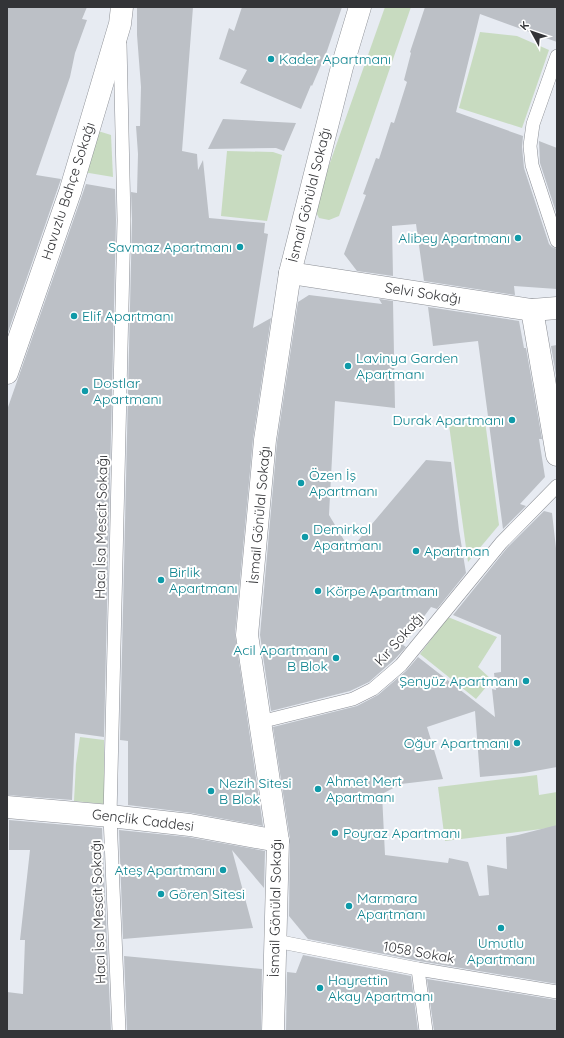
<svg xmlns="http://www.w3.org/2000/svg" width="564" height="1038" font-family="Quicksand,sans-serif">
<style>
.green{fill:#c8dbc0}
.building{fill:#bcc0c6}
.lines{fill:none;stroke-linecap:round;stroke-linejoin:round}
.service-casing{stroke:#8c8f95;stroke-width:14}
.minor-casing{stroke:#8c8f95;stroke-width:23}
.service{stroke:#fff;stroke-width:13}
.minor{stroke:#fff;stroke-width:22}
.culture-dot{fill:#0f9aa8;stroke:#fff;stroke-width:1.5}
.labels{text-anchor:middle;stroke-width:4;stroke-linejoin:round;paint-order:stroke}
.culture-label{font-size:14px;fill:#0d838f;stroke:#fff;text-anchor:start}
.street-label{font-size:14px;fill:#333437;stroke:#fff}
</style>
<rect width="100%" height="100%" fill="#e7ebf2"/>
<!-- green -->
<g class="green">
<path d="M385 7H411L339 216 329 220 319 218 314 208Z"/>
<path d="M480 32 517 36 549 50 522 128 459 108Z"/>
<path d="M95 130 111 135 113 177 83 172Z"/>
<path d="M227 151 273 152 282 155 267 221 221 216Z"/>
<path d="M485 421 499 525 468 562 449 425Z"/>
<path d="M448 617 497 637 478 667 492 680 476 699 420 654Z"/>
<path d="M80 737 104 740V804L74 801 76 764Z"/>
<path d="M537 775 539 795 557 792V827L445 841 438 787Z"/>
</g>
<!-- building -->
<g class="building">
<path d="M7 7H87L82 19 87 20 75 53 70 77 36 175 61 179 7 335Z"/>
<path d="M137 7H193L182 151 197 154 198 170 203 160 209 218 265 223 264 233 268 234 253 328 271 318 253 439 235 634 263 826 192 813 128 805V741L120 740 132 220 131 192 137 193 138 154 136 126H140L141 87 137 35Z"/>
<path d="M242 7H342L327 51 312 86 311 85 301 109 240 83 247 70 219 59 229 28 234 31Z"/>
<path d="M425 7H557V42L480 14 456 112 523 136 522 147 524 168 549 244 552 247 557 249V289L514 286 515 295 424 281 416 224 392 226 393 276 357 271 344 254 366 195 363 194 376 158 379 159 391 122 394 123 407 82 404 80 411 53 410 52Z"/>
<path d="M223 119 296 123 284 151 276 148 208 149Z"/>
<path d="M539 141 557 148V215L540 163Z"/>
<path d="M86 184 115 189 116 220 104 737 75 733 72 800 7 795V410Z"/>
<path d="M309 295 382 304 379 299 393 301 395 408 335 401 329 515 350 550 426 460 451 462 459 530 466 573 437 609 431 607 403 645 406 647 395 659 369 682 350 691 271 711 260 635 277 442 298 302Z"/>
<path d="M428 307 519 321 524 348H526L542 439H539L545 477 520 504 526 506 503 529 478 341 433 346Z"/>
<path d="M557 345V381L551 346Z"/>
<path d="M544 511 552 513 557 557V767L524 773 480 777 475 711 427 727 443 779 401 784 382 794 385 855 448 863 449 858 468 862 479 896 489 895 487 865 507 869 506 837 518 835 557 825V984L419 961 308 939 289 916 290 839 273 727 357 706 378 695 406 671 418 657 495 717 492 689 496 690 494 673 501 672V635L453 615 507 548Z"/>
<path d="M9 820 102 828 111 1031H7V992L23 994 25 940H20L30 850H9Z"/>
<path d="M119 830 188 837 265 851 264 888 232 850 253 928 123 939Z"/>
<path d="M303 955 411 976 418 1031H286L287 972 296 973Z"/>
<path d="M124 956 262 969 261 1031H127Z"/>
<path d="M427 979 557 1000V1031H434Z"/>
</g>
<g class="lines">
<defs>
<g id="service">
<path d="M557 56 533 124 530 146 532 165 557 241"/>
<path d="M260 722 353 699 373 689 401 665 501 543 557 486"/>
<path d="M276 941 418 969 557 992"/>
<path d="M418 969 426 1031"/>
<path d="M119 1031 110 816 124 220 120 44"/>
</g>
<g id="minor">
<path d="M290 273 532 310 557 308"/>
<path d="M532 310 557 455"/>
<path d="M7 373 70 192 120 24 122 7"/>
<path d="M7 807 110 816 190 825 278 841"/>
<path d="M273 1031 278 841 247 635 265 440 290 273 342 67 360 7"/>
</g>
</defs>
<!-- service casing -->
<use href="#service" class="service-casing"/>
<!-- minor casing -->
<use href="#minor" class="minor-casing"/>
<!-- service -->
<use href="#service" class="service"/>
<!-- minor -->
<use href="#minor" class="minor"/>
</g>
<!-- markers -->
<g class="culture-dot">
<circle cx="271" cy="59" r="4"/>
<circle cx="518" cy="238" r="4"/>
<circle cx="240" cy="247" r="4"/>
<circle cx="74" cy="316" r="4"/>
<circle cx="348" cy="366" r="4"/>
<circle cx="85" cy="391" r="4"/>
<circle cx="512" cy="420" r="4"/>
<circle cx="301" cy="483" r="4"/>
<circle cx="305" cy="537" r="4"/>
<circle cx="416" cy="551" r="4"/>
<circle cx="161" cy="580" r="4"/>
<circle cx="318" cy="591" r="4"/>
<circle cx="336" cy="658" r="4"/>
<circle cx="526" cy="681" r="4"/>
<circle cx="517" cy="743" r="4"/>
<circle cx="318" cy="789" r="4"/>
<circle cx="211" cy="791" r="4"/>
<circle cx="335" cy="833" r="4"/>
<circle cx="223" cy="870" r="4"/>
<circle cx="161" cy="894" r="4"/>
<circle cx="349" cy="906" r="4"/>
<circle cx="501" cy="928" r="4"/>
<circle cx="320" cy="988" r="4"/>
</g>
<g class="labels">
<!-- culture labels -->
<g class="culture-label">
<text x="279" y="64">Kader Apartmanı</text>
<text x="510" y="243" text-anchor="end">Alibey Apartmanı</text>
<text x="232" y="252" text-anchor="end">Savmaz Apartmanı</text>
<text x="82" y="321">Elif Apartmanı</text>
<text x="356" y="363">Lavinya Garden<tspan x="356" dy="16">Apartmanı</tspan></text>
<text x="93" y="388">Dostlar<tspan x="93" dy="16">Apartmanı</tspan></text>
<text x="504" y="425" text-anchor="end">Durak Apartmanı</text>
<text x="309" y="480">Özen İş<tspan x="309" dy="16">Apartmanı</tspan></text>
<text x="313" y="534">Demirkol<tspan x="313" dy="16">Apartmanı</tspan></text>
<text x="424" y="556">Apartman</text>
<text x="169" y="577">Birlik<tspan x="169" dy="16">Apartmanı</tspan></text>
<text x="326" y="596">Körpe Apartmanı</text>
<text x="328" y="655" text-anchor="end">Acil Apartmanı<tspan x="328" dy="16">B Blok</tspan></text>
<text x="518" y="686" text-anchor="end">Şenyüz Apartmanı</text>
<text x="509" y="748" text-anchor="end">Oğur Apartmanı</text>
<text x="326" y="786">Ahmet Mert<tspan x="326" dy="16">Apartmanı</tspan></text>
<text x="219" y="788">Nezih Sitesi<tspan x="219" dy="16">B Blok</tspan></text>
<text x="343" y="838">Poyraz Apartmanı</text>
<text x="215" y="875" text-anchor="end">Ateş Apartmanı</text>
<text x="169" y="899">Gören Sitesi</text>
<text x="357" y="903">Marmara<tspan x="357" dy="16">Apartmanı</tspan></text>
<text x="501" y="948" text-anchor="middle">Umutlu<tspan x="501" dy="16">Apartmanı</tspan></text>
<text x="328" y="985">Hayrettin<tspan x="328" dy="16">Akay Apartmanı</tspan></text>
</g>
<!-- street labels -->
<g class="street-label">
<text transform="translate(68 191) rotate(-72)" y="5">Havuzlu Bahçe Sokağı</text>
<text transform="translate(309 195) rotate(-76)" y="5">İsmail Gönülal Sokağı</text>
<text transform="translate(423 293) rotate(9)" y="5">Selvi Sokağı</text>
<text transform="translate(259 515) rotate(-85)" y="5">İsmail Gönülal Sokağı</text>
<text transform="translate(101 527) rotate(-89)" y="5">Hacı İsa Mescit Sokağı</text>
<text transform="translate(399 639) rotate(-48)" y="5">Kır Sokağı</text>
<text transform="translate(143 820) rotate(7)" y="5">Gençlik Caddesi</text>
<text transform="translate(275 908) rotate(-89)" y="5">İsmail Gönülal Sokağı</text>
<text transform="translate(98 912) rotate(-92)" y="5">Hacı İsa Mescit Sokağı</text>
<text transform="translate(419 952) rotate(10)" y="5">1058 Sokak</text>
</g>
</g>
<!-- border -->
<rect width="564" height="1038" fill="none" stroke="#333437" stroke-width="16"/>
<!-- north arrow -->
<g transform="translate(532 32) rotate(310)" stroke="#ffffff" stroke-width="3" paint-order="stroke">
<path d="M0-3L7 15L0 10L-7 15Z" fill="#333437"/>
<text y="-6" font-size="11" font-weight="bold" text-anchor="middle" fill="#333437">K</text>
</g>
</svg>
